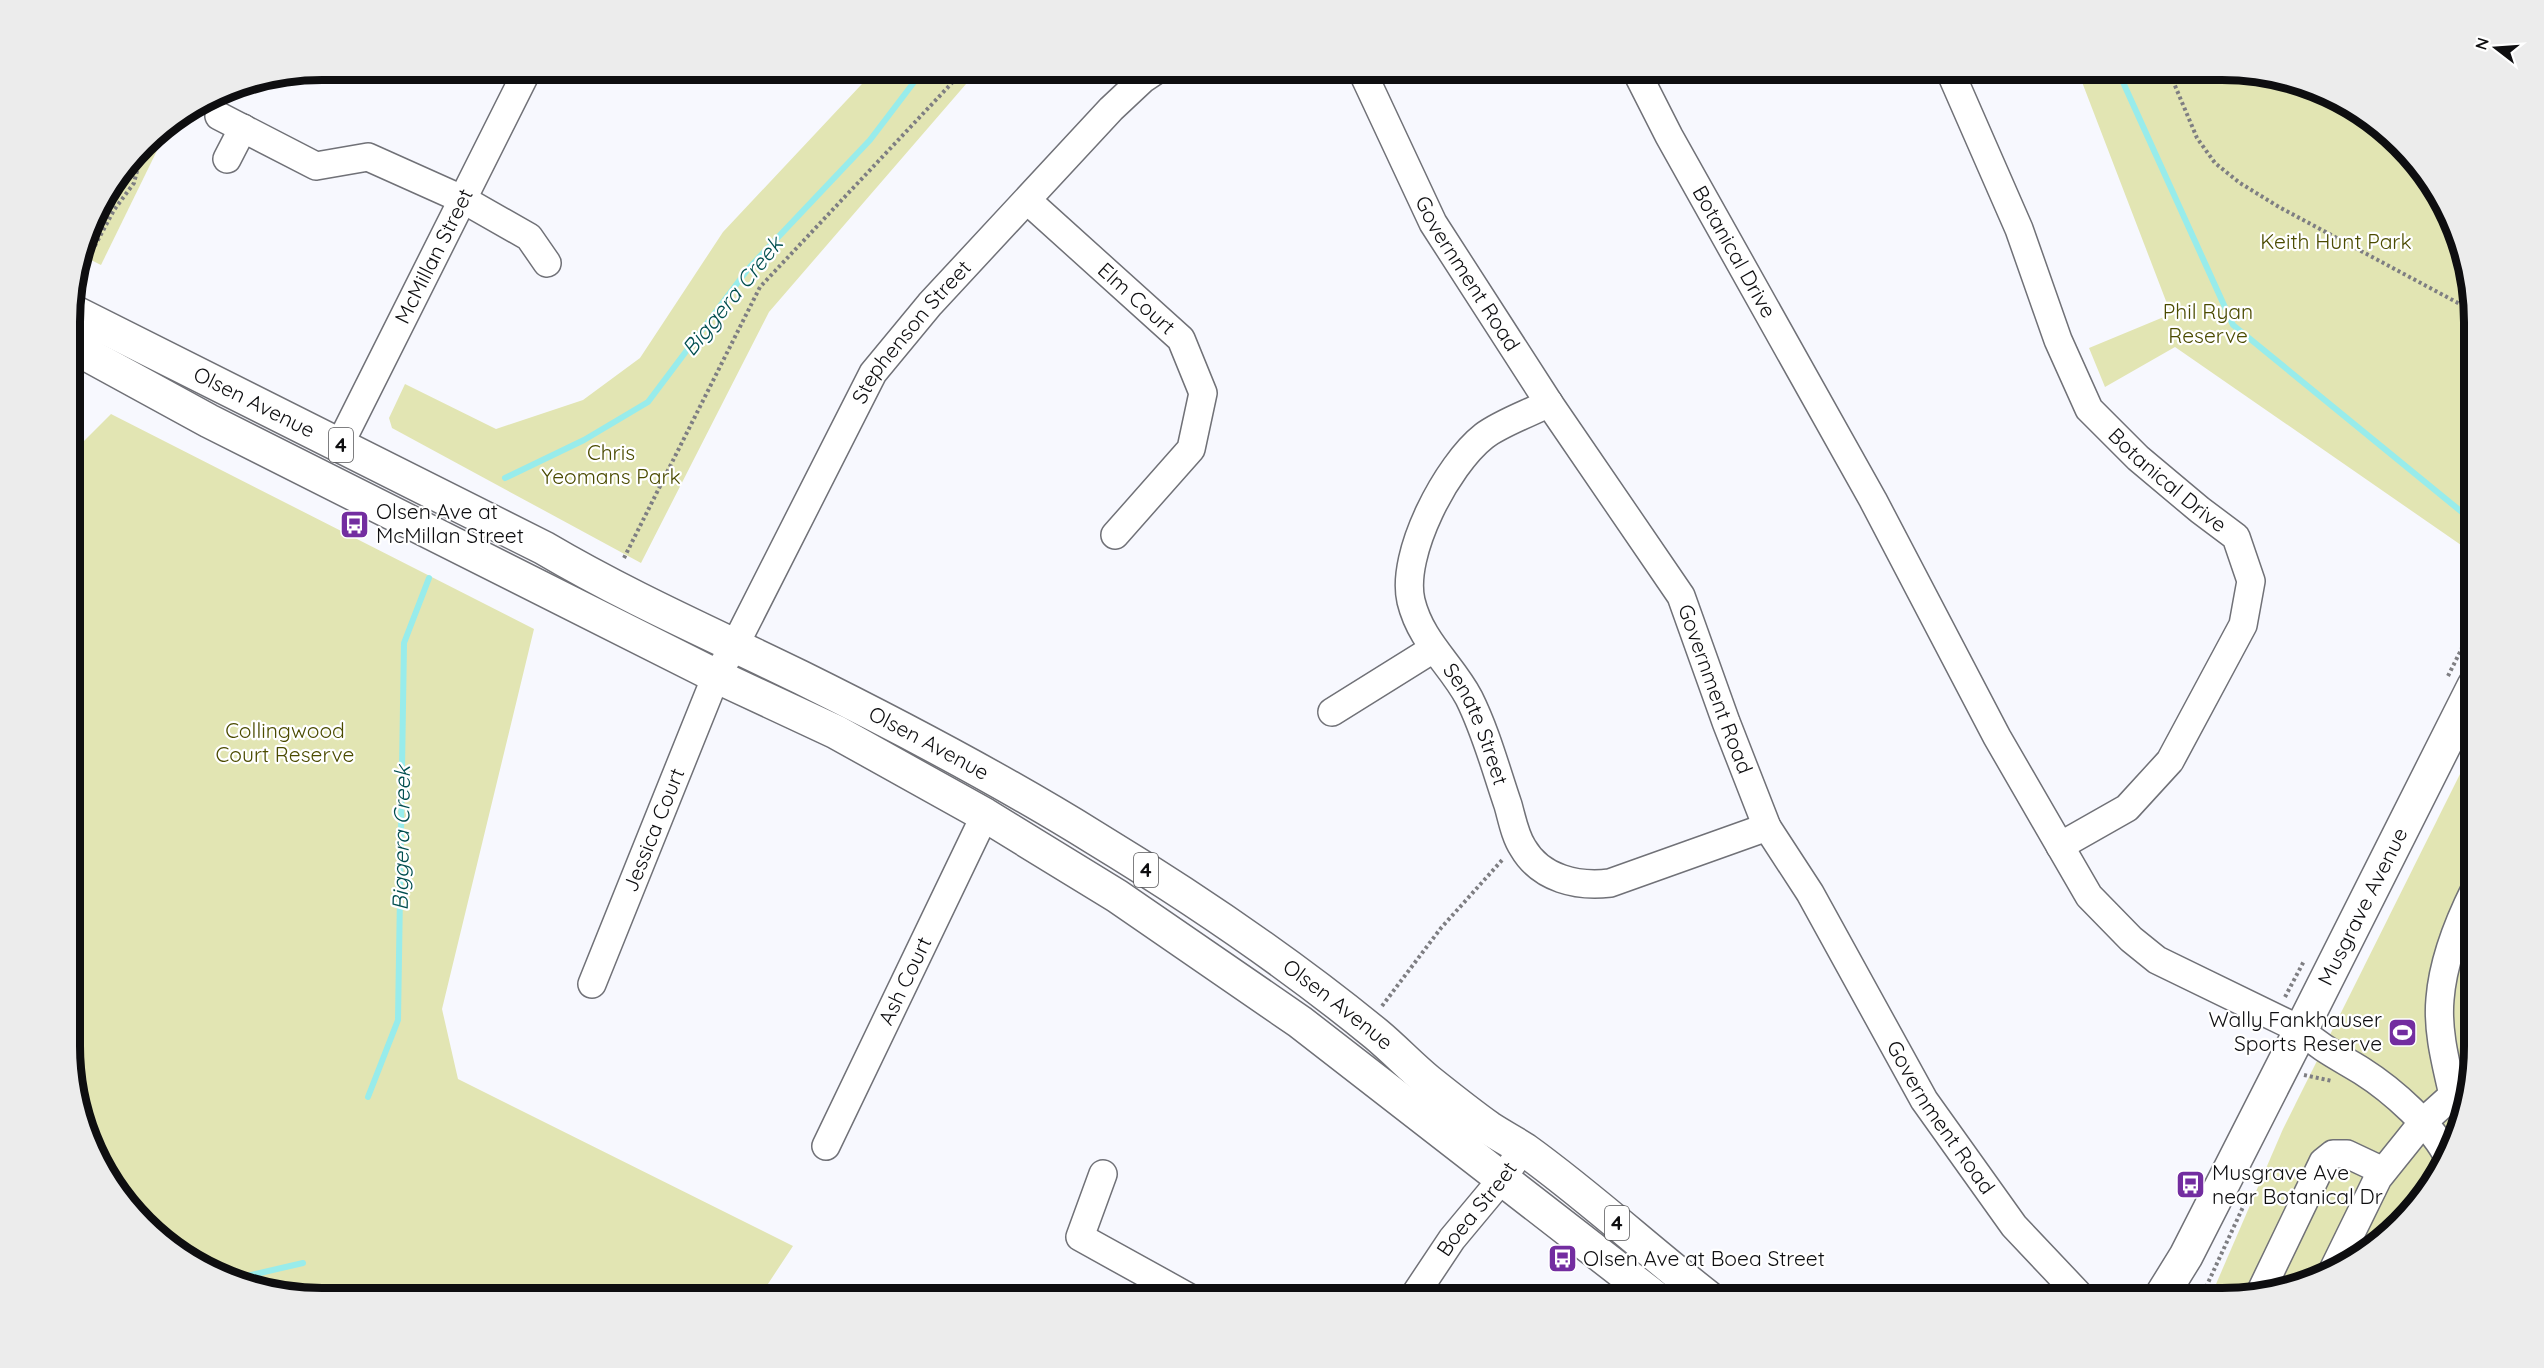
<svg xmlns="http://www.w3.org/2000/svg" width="2544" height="1368" font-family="Quicksand,sans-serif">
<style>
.green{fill:#e2e5b3}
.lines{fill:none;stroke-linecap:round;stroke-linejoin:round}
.stream{stroke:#98eceb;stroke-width:6}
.minor-casing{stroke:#707177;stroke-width:30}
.major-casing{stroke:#707177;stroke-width:36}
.path{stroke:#7e7e82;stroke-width:4;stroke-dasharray:3 3;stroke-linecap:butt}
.minor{stroke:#fff;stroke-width:27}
.major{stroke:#fff;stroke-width:33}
.labels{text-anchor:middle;stroke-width:4.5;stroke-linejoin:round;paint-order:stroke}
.shield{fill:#fff;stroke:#565658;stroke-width:1.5}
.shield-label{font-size:20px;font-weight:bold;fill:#0e0e10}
.park-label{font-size:21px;fill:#4b4b00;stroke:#fff}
.street-label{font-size:21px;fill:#0e0e10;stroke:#fff}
.poi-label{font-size:21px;fill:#0e0e10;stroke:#fff;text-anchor:start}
.water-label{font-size:22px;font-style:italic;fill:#004e4f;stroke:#fff}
.rim{fill:none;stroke:#0e0e10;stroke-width:8}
</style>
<rect width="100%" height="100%" fill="#f7f8fe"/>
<!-- green -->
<g class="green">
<path d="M876 69H979L769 312 641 563 392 428 389 418 405 384 496 429 583 400 640 358 723 232Z"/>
<path d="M2077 69H2223L2335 95 2389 131 2432 181 2473 289 2474 554 2175 347 2105 387 2089 348 2171 314Z"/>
<path d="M171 122 101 265 83 256 95 209 155 132Z"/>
<path d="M111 414 534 629 442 1009 458 1079 793 1246 758 1299H321L209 1273 155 1237 112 1187 71 1080 70 455Z"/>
<path d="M2474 746 2475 1047 2449 1159 2412 1213 2363 1257 2303 1286 2239 1298H2210L2283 1129Z"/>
</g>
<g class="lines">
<!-- stream -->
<g class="stream">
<path d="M2117 69 2233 325 2474 522"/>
<path d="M505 478 584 440 648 402 748 269 870 140 924 69"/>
<path d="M368 1097 398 1020 404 643 429 578"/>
<path d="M234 1279 303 1263"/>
</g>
<defs>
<g id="minor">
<path id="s1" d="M1361 69 1433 223 1549 403 1681 596 1726 722 1767 827 1810 893 1924 1100 2014 1226 2083 1299"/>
<path id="s2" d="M1635 69 1669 136 1873 500 1997 737 2089 896 2131 939 2157 960 2301 1030C2320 1048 2341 1058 2362 1071 2392 1090 2434 1127 2449 1159"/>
<path id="s3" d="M1949 69 2019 229 2058 340 2089 409 2138 458 2200 510 2236 537 2251 581 2243 625 2170 761 2127 808 2060 846"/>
<path d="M219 116 316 166 368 157 464 200 529 237 547 263"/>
<path d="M227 159 243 128"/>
<path id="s4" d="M1028 201 1181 339 1203 393 1191 449 1115 535"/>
<path id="s5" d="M1549 403C1530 413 1501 423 1484 436 1447 465 1400 554 1411 601 1421 642 1451 664 1469 698 1486 732 1496 770 1508 805 1512 819 1515 836 1523 848 1541 879 1578 887 1610 883L1767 827"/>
<path id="s6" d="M340 444 528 69"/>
<path d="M1332 712 1433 649"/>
<path id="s7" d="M592 984 716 676 735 645 873 373 930 304 1111 109 1143 79 1158 69"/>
<path id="s8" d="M826 1146 985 815"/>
<path d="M1103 1174 1080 1237 1192 1299"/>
<path d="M2332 1272 2378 1178 2423 1122 2453 1095C2446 1064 2437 1031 2440 999 2443 960 2458 923 2475 889"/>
<path d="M2259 1295 2323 1162 2333 1154H2347L2383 1171"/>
<path id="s9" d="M1412 1299 1452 1239 1502 1179 1523 1148"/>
</g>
<g id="major">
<path id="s10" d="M70 310 544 548C627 597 714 635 800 677 901 727 1000 779 1095 838 1192 897 1288 962 1376 1034 1394 1049 1410 1066 1428 1081 1448 1097 1468 1113 1489 1128 1501 1136 1513 1142 1525 1150 1589 1196 1647 1250 1710 1299"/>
<path d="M70 345 209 421 716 676 836 732 985 815 1117 896 1300 1022 1657 1299"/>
<path id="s11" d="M2160 1298 2186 1256 2301 1030 2474 686"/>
</g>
</defs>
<!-- minor casing -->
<use href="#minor" class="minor-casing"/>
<!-- major casing -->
<use href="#major" class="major-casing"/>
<!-- path -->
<g class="path">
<path d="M2168 69 2197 138 2215 163 2240 183 2279 207 2473 311"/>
<path d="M75 283 114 210 134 183 141 155 152 135"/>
<path d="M624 558 760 287 965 69"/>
<path d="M2448 676 2474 624"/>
<path d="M2285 997 2304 961"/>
<path d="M1382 1006 1441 928 1504 858"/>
<path d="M2304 1075 2332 1081"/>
<path d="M2201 1298 2249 1194"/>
</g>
<!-- minor -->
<use href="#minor" class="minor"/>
<!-- major -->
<use href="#major" class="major"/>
</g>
<!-- icons -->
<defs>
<symbol id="bus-square" viewBox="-11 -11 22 22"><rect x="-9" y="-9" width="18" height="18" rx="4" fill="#732da0" stroke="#fff"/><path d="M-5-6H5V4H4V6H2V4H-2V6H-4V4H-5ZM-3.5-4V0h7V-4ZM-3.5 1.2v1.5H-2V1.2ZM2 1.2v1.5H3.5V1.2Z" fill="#fff"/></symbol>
<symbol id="stadium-square" viewBox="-11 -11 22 22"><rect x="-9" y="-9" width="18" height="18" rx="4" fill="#732da0" stroke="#fff"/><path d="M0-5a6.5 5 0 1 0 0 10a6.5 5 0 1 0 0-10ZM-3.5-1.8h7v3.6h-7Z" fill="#fff"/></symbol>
</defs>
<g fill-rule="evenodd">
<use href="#bus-square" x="338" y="508" width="33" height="33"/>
<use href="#stadium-square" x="2386" y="1016" width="33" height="33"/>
<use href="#bus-square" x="2174" y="1168" width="33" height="33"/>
<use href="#bus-square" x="1546" y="1242" width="33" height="33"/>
</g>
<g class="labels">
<!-- shield labels -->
<g class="shield">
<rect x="329" y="428" width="24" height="34" rx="4.5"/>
<rect x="1134" y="853" width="24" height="34" rx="4.5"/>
<rect x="1605" y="1206" width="24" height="34" rx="4.5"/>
</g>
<g class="shield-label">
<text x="341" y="452">4</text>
<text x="1146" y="877">4</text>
<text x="1617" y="1230">4</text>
</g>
<!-- park labels -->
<g class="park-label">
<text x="2336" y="249">Keith Hunt Park</text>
<text x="2208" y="319">Phil Ryan<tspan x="2208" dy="24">Reserve</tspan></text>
<text x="611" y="460">Chris<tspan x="611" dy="24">Yeomans Park</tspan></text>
<text x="285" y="738">Collingwood<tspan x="285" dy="24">Court Reserve</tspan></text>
</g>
<!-- street labels -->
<g class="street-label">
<text dy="7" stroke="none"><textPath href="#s2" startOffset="208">Botanical Drive</textPath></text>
<text dy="7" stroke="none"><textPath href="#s6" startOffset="210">McMillan Street</textPath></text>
<text dy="7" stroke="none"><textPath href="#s1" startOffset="231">Government Road</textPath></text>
<text dy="7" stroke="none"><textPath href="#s4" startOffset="146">Elm Court</textPath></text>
<text dy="7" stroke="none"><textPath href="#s7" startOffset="729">Stephenson Street</textPath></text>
<text dy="7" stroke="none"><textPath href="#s10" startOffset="206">Olsen Avenue</textPath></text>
<text dy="7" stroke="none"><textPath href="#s3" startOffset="474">Botanical Drive</textPath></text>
<text dy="7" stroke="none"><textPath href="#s1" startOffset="717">Government Road</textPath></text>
<text dy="7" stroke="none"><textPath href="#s5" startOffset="400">Senate Street</textPath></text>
<text dy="7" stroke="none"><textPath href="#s10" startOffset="962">Olsen Avenue</textPath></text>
<text dy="7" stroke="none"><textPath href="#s7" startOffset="166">Jessica Court</textPath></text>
<text dy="7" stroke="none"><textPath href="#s11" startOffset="441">Musgrave Avenue</textPath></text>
<text dy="7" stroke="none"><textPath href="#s8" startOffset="183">Ash Court</textPath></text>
<text dy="7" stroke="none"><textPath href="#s10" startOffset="1448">Olsen Avenue</textPath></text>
<text dy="7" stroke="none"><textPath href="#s1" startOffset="1203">Government Road</textPath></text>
<text dy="7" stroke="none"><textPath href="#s9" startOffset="111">Boea Street</textPath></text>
</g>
<!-- poi labels -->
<g class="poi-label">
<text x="376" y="519">Olsen Ave at<tspan x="376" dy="24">McMillan Street</tspan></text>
<text x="2382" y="1027" text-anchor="end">Wally Fankhauser<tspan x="2382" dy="24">Sports Reserve</tspan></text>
<text x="2212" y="1180">Musgrave Ave<tspan x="2212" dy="24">near Botanical Dr</tspan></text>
<text x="1583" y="1266">Olsen Ave at Boea Street</text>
</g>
<!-- water labels -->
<g class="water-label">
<text transform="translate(732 296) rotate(-51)" y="8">Biggera Creek</text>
<text transform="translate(401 838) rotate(-89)" y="8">Biggera Creek</text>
</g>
</g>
<!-- crop -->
<path d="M0 0H2544V1368H0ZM322 80H2222A242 242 0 0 1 2464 322V1046A242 242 0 0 1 2222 1288H322A242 242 0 0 1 80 1046V322A242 242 0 0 1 322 80Z" fill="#ececec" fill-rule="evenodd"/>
<path class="rim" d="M322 80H2222A242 242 0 0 1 2464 322V1046A242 242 0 0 1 2222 1288H322A242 242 0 0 1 80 1046V322A242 242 0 0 1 322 80Z"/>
<!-- north arrow -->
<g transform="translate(2496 48) rotate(287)" stroke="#ffffff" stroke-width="4.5" paint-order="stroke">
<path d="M0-4.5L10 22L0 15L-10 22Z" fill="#0e0e10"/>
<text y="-9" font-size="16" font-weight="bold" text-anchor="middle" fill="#0e0e10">N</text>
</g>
</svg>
